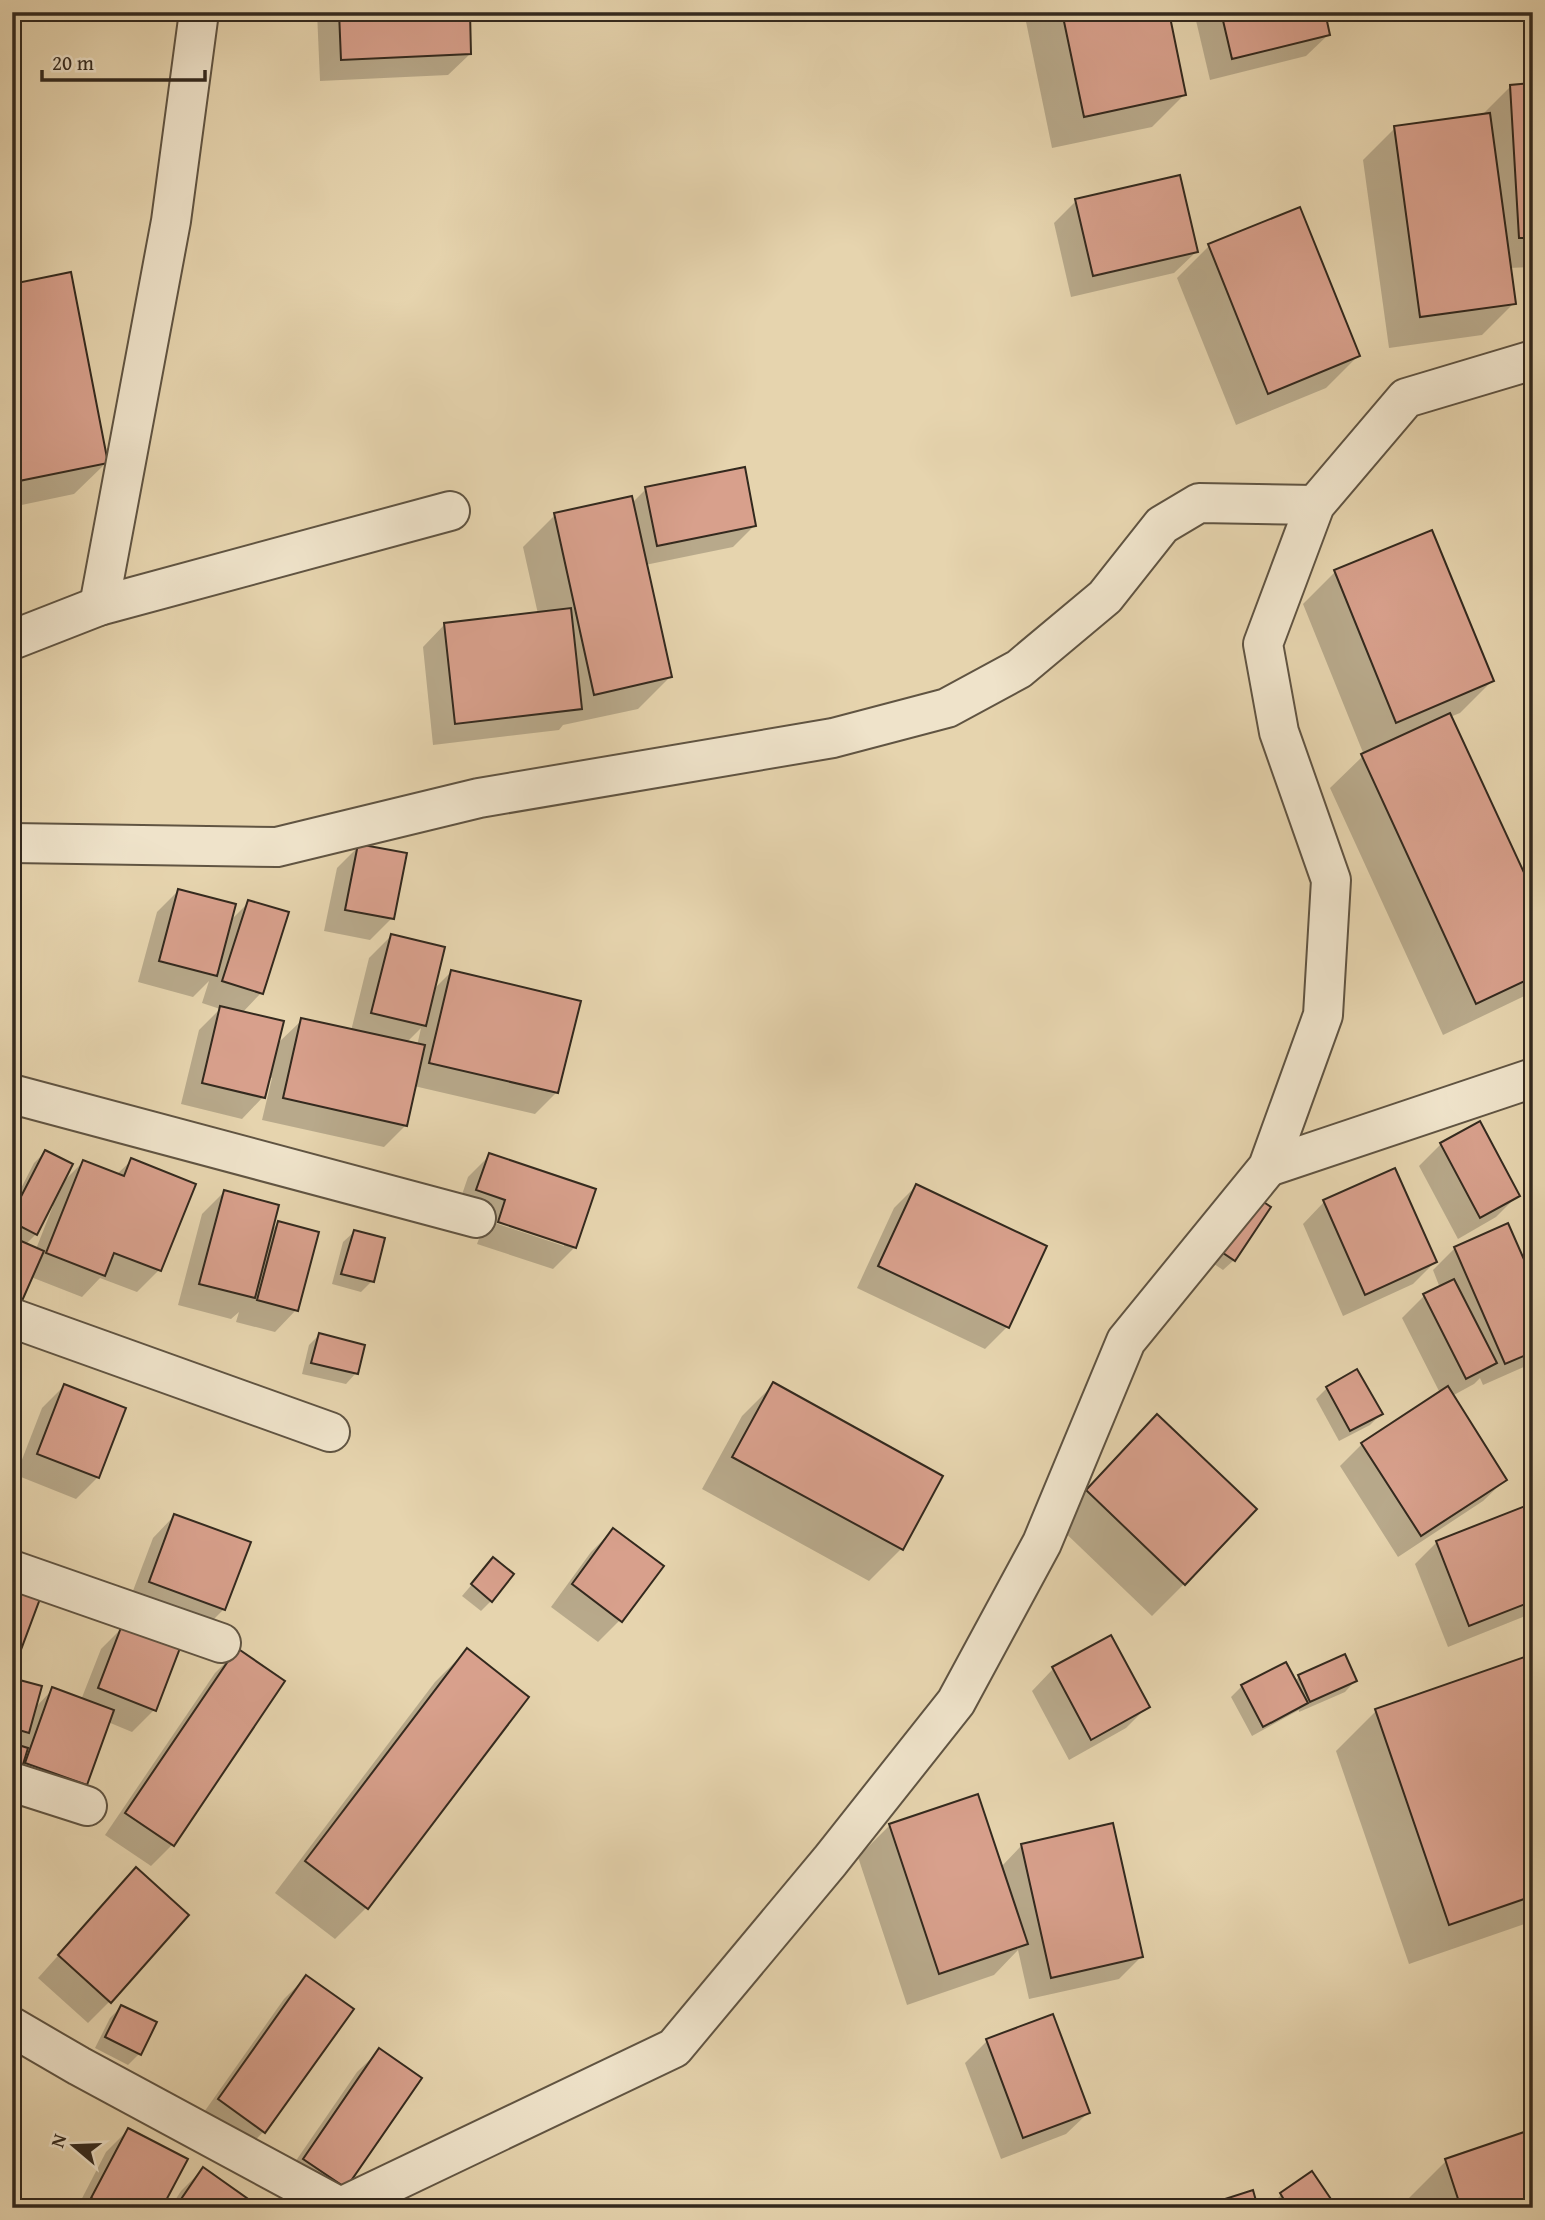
<svg xmlns="http://www.w3.org/2000/svg" width="1545" height="2220" font-family="'Gentium Book Plus',serif">
<style>
.shadow{fill:#0003;fill-rule:evenodd}
.building{fill:#d8a08c;stroke:#33291e;stroke-width:2}
.lines{fill:none;stroke-linecap:round;stroke-linejoin:round}
.minor-casing{stroke:#605442;stroke-width:42}
.minor{stroke:#efe3ca;stroke-width:38}
</style>
<rect width="100%" height="100%" fill="#e6d4ae"/>
<filter id="stains"><feTurbulence type="fractalNoise" baseFrequency=".00286" numOctaves="4"/><feColorMatrix values="0 0 0 0 .2 0 0 0 0 .09 0 0 0 0 .02 0 0 0 .5 -.17"/></filter>
<radialGradient id="worn" r=".72"><stop offset=".6" stop-color="#630" stop-opacity="0"/><stop offset="1" stop-color="#630" stop-opacity=".3"/></radialGradient>
<!-- shadow -->
<g class="shadow">
<path d="M317 12H468L470 54 448 75 320 81Z"/>
<path d="M1024 12H1167L1184 95 1152 127 1052 148Z"/>
<path d="M1194 12H1323L1328 35 1306 56 1210 80Z"/>
<path d="M1533 85V267L1509 268 1514 303 1482 335 1389 348 1363 160 1395 128 1481 116 1511 86Z"/>
<path d="M1076 201 1196 252 1174 273 1071 297 1054 223Z"/>
<path d="M1209 246 1358 356 1326 388 1236 425 1177 278Z"/>
<path d="M12 285 106 463 74 494 12 507Z"/>
<path d="M646 489 755 525 733 547 645 565 670 677 638 709 563 725 559 730 433 745 423 647 444 625 538 614 523 547 555 515 632 503Z"/>
<path d="M1335 572 1492 681 1460 713 1450 717 1533 896V992L1443 1035 1330 788 1364 755 1303 604Z"/>
<path d="M359 846 392 918 370 940 324 931 337 868Z"/>
<path d="M179 890 229 922 249 902 287 914 261 993 242 1013 276 1045 302 1020 351 1031 369 958 391 936 433 990 451 972 557 1092 535 1114 414 1086 406 1125 384 1147 262 1120 272 1078 268 1077 263 1097 242 1119 181 1104 199 1030 220 1009 202 1003 209 981 193 997 138 982 157 912ZM421 1028 417 1046 406 1043Z"/>
<path d="M1441 1144 1518 1195 1496 1217 1458 1239 1419 1166Z"/>
<path d="M45 1152 62 1183 83 1162 116 1175 132 1160 193 1185 159 1270 137 1292 100 1278 82 1297 31 1277 12 1314V1206L34 1163ZM50 1205 53 1206 36 1249 25 1245 36 1234Z"/>
<path d="M490 1155 575 1247 553 1269 477 1244 485 1222 456 1212 468 1177ZM490 1218 564 1242V1246L489 1221Z"/>
<path d="M916 1186 1007 1327 985 1349 857 1288 894 1208Z"/>
<path d="M224 1192 271 1231 278 1223 296 1310 275 1332 236 1322 239 1312 231 1319 178 1305 202 1214Z"/>
<path d="M1223 1195 1234 1260 1223 1270 1189 1247Z"/>
<path d="M1324 1202 1435 1262 1413 1284 1343 1316 1303 1224Z"/>
<path d="M354 1232 372 1281 361 1292 332 1284 343 1242Z"/>
<path d="M1455 1248 1530 1278 1533 1275V1363L1483 1385 1480 1378 1474 1384 1452 1396 1505 1480 1483 1501 1398 1557 1340 1466 1362 1444 1440 1393 1402 1318 1424 1296 1440 1288 1433 1270Z"/>
<path d="M320 1334 356 1373 346 1384 302 1374 309 1345Z"/>
<path d="M1357 1372 1381 1414 1370 1425 1339 1441 1316 1399 1327 1388Z"/>
<path d="M774 1384 941 1477 901 1549 869 1581 702 1489 742 1416Z"/>
<path d="M64 1386 98 1477 76 1499 16 1475 42 1408Z"/>
<path d="M1125 1448 1184 1584 1152 1616 1055 1523Z"/>
<path d="M1533 1505V1613L1448 1647 1415 1564 1437 1542Z"/>
<path d="M174 1516 224 1609 202 1631 128 1604 153 1538Z"/>
<path d="M613 1530 620 1620 598 1642 551 1607 591 1552Z"/>
<path d="M493 1560 491 1601 481 1611 462 1596Z"/>
<path d="M123 1627 154 1710 132 1732 108 1722 86 1784 64 1806 12 1788 20 1743 12 1741V1680L34 1709 53 1689 81 1700 101 1649Z"/>
<path d="M467 1650 366 1908 335 1939 275 1893 435 1682Z"/>
<path d="M237 1651 172 1845 151 1866 105 1835 215 1673Z"/>
<path d="M1533 1656V1921L1409 1964 1336 1751 1376 1711Z"/>
<path d="M1053 1669 1148 1706 1126 1728 1069 1760 1032 1691Z"/>
<path d="M1299 1677 1355 1681 1345 1692 1299 1712V1710L1252 1736 1231 1697 1242 1686 1294 1681Z"/>
<path d="M890 1825 1001 1867 1022 1845 1141 1957 1119 1979 1029 1999 1018 1950 994 1975 907 2005 858 1857Z"/>
<path d="M136 1869 110 2001 88 2023 38 1978Z"/>
<path d="M306 1977 352 2010 263 2132 242 2154 197 2122 284 1999Z"/>
<path d="M121 2007 154 2023 139 2054 128 2065 95 2048 110 2018Z"/>
<path d="M987 2041 1088 2113 1066 2134 1001 2159 965 2063Z"/>
<path d="M379 2051 344 2187 282 2181 357 2072Z"/>
<path d="M128 2130 160 2208H77L106 2152Z"/>
<path d="M1446 2161 1533 2208H1408L1406 2201Z"/>
<path d="M203 2169 258 2208H170L181 2191Z"/>
<path d="M1312 2173 1335 2208H1272L1270 2206 1281 2195Z"/>
</g>
<!-- building -->
<g class="building">
<path d="M339 12H470L471 54 341 60Z"/>
<path d="M1062 12H1169L1186 95 1084 117Z"/>
<path d="M1221 12H1325L1330 35 1232 59Z"/>
<path d="M1533 83V238H1519L1510 85Z"/>
<path d="M1490 113 1516 304 1420 317 1394 126Z"/>
<path d="M1180 175 1198 252 1093 276 1075 199Z"/>
<path d="M1300 207 1360 356 1268 394 1208 244Z"/>
<path d="M71 272 108 463 19 481 12 448V284Z"/>
<path d="M745 467 756 526 657 546 645 487Z"/>
<path d="M632 496 672 677 594 695 554 513Z"/>
<path d="M1432 530 1494 681 1396 723 1334 570Z"/>
<path d="M571 608 582 709 455 724 444 623Z"/>
<path d="M1450 713 1533 892V977L1476 1004 1361 754Z"/>
<path d="M358 844 407 853 394 919 345 910Z"/>
<path d="M178 889 236 904 217 976 159 961Z"/>
<path d="M248 900 289 912 263 994 222 981Z"/>
<path d="M391 934 445 947 426 1026 371 1013Z"/>
<path d="M451 970 581 1001 558 1093 429 1063Z"/>
<path d="M220 1006 284 1021 265 1098 202 1083Z"/>
<path d="M301 1018 425 1045 407 1126 283 1098Z"/>
<path d="M1480 1121 1520 1196 1480 1218 1440 1143Z"/>
<path d="M45 1150 73 1164 37 1235 12 1222V1214Z"/>
<path d="M489 1153 596 1189 576 1248 498 1222 505 1200 476 1190Z"/>
<path d="M131 1158 196 1184 161 1271 114 1253 105 1276 46 1253 83 1160 124 1176Z"/>
<path d="M1395 1168 1437 1262 1365 1295 1323 1200Z"/>
<path d="M1234 1182 1271 1207 1235 1261 1198 1236Z"/>
<path d="M916 1184 1047 1246 1009 1328 878 1266Z"/>
<path d="M224 1190 279 1205 255 1298 199 1284Z"/>
<path d="M278 1221 319 1232 298 1311 257 1300Z"/>
<path d="M1508 1223 1533 1280V1352L1505 1364 1454 1247Z"/>
<path d="M354 1230 385 1238 374 1282 341 1274Z"/>
<path d="M12 1237 44 1251 18 1310 12 1308Z"/>
<path d="M1454 1279 1497 1363 1466 1379 1423 1294Z"/>
<path d="M319 1333 365 1345 358 1374 311 1363Z"/>
<path d="M1357 1369 1383 1414 1350 1431 1326 1387Z"/>
<path d="M773 1382 943 1476 903 1550 732 1457Z"/>
<path d="M64 1384 126 1408 99 1478 37 1454Z"/>
<path d="M1448 1386 1507 1480 1421 1536 1361 1443Z"/>
<path d="M1157 1414 1257 1509 1185 1585 1086 1490Z"/>
<path d="M1533 1503V1601L1469 1626 1436 1541Z"/>
<path d="M174 1514 251 1542 225 1610 149 1582Z"/>
<path d="M613 1528 664 1566 622 1622 572 1584Z"/>
<path d="M493 1557 514 1574 492 1602 471 1584Z"/>
<path d="M12 1586 41 1596 16 1663 12 1661Z"/>
<path d="M122 1625 180 1648 156 1711 98 1688Z"/>
<path d="M1111 1635 1150 1707 1091 1740 1052 1667Z"/>
<path d="M237 1648 285 1681 174 1846 125 1813Z"/>
<path d="M467 1648 529 1697 368 1909 305 1861Z"/>
<path d="M1345 1654 1357 1681 1310 1702 1298 1675Z"/>
<path d="M1533 1654V1896L1449 1925 1375 1709Z"/>
<path d="M1286 1662 1308 1703 1263 1727 1241 1685Z"/>
<path d="M12 1678 42 1686 29 1733 12 1728Z"/>
<path d="M52 1687 114 1710 87 1785 25 1763Z"/>
<path d="M12 1743 28 1748 21 1771 12 1768Z"/>
<path d="M978 1794 1028 1944 939 1974 889 1824Z"/>
<path d="M1113 1823 1143 1957 1051 1978 1021 1844Z"/>
<path d="M136 1867 189 1915 111 2003 58 1955Z"/>
<path d="M306 1975 354 2009 265 2133 218 2099Z"/>
<path d="M121 2005 157 2022 141 2055 105 2037Z"/>
<path d="M1053 2014 1090 2113 1023 2138 986 2039Z"/>
<path d="M379 2048 422 2078 346 2188 303 2159Z"/>
<path d="M128 2128 188 2159 162 2208H111L91 2198Z"/>
<path d="M1533 2129V2208H1461L1445 2159Z"/>
<path d="M203 2167 261 2208H175Z"/>
<path d="M1312 2171 1337 2208H1289L1280 2193Z"/>
<path d="M1253 2190 1258 2208H1197Z"/>
</g>
<g class="lines">
<defs>
<g id="minor">
<path d="M99 606 171 221 199 12"/>
<path d="M12 640 99 606 450 511"/>
<path d="M12 843 277 847 479 798 833 738 947 708 1019 669 1105 597 1162 525 1199 503 1315 505"/>
<path d="M12 1094 476 1218"/>
<path d="M1268 1167 1533 1078"/>
<path d="M12 1318 330 1432"/>
<path d="M12 1570 221 1643"/>
<path d="M12 1782 87 1806"/>
<path d="M12 2027 79 2066 340 2207"/>
<path d="M339 2208 674 2048 830 1861 956 1702 1042 1543 1126 1341 1268 1167 1323 1015 1331 880 1279 732 1263 644 1315 505 1406 398 1533 360"/>
</g>
</defs>
<!-- minor casing -->
<use href="#minor" class="minor-casing"/>
<!-- minor -->
<use href="#minor" class="minor"/>
</g>
<!-- margin -->
<rect width="1545" height="2220" fill="none" stroke="#e6d4ae" stroke-width="42"/>
<rect x="14" y="14" width="1517" height="2192" fill="none" stroke="#33291e" stroke-width="3.5"/>
<rect x="21" y="21" width="1503" height="2178" fill="none" stroke="#33291e" stroke-width="2"/>
<!-- north arrow -->
<g transform="translate(74 2146) rotate(289)" stroke="#efe3ca" stroke-width="5" paint-order="stroke">
<path d="M0-5L12 26L0 18L-12 26Z" fill="#33291e"/>
<text y="-10" font-size="19" font-weight="bold" text-anchor="middle" fill="#33291e">N</text>
</g>
<!-- scale -->
<path d="M42 70v10h163v-10" fill="none" stroke="#33291e" stroke-width="3.5"/>
<text x="52" y="70" font-size="21" fill="#33291e" stroke="#efe3ca" stroke-width="5" paint-order="stroke">20 m</text>
<rect width="100%" height="100%" filter="url(#stains)"/>
<rect width="100%" height="100%" fill="url(#worn)"/>
</svg>
